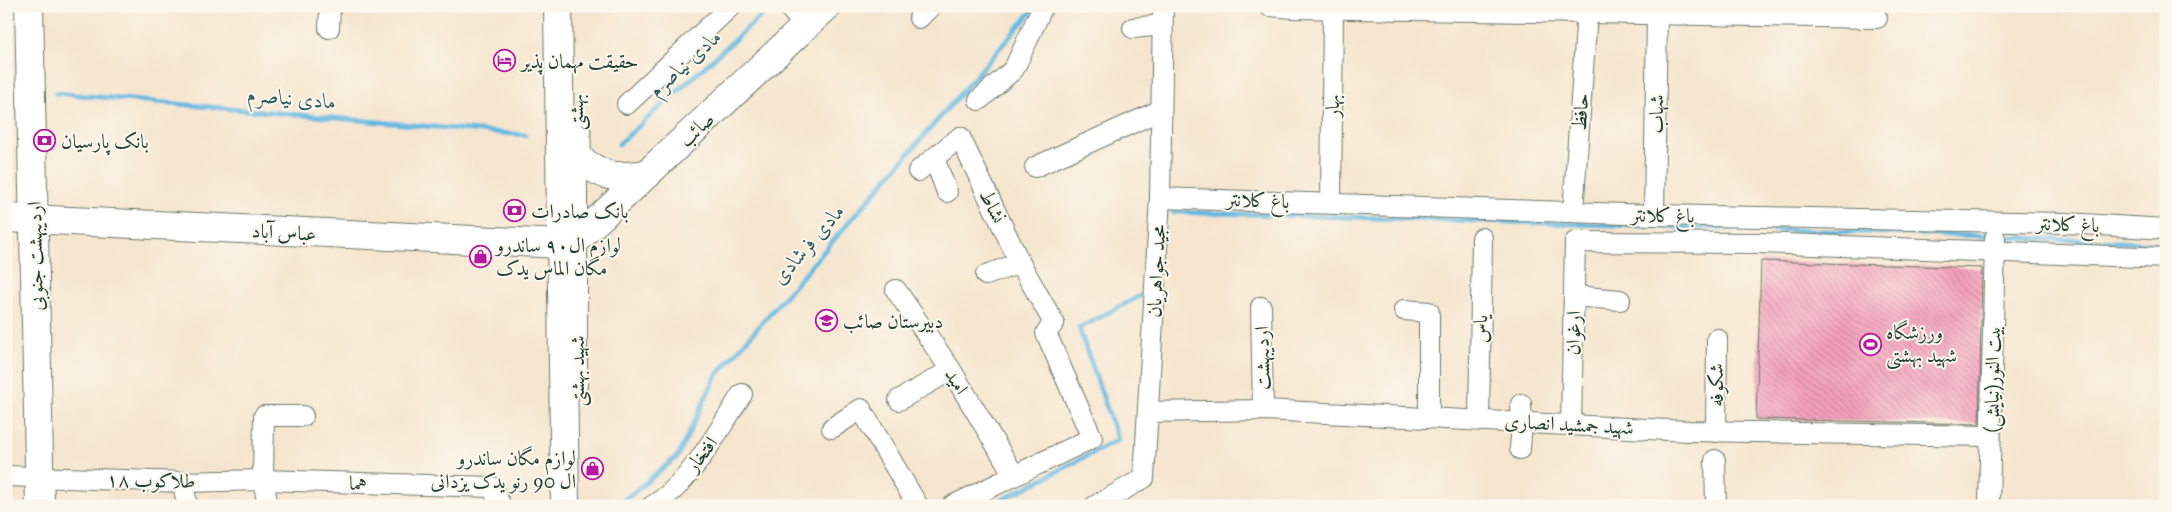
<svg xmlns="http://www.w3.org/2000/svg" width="2172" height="512" font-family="'IM FELL Great Primer',Amiri,serif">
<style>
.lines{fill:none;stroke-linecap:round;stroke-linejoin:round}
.stream{stroke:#63b8e0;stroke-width:5}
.building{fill:url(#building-back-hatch)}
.street-casing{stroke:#6a786a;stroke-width:22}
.secondary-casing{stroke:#6a786a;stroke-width:30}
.street{stroke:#fff;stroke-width:20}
.secondary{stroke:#fff;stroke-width:28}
.labels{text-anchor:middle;stroke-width:4;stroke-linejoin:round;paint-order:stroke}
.poi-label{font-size:20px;fill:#1f3d34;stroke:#fbf7ec;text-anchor:start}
.street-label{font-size:20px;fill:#1f3d34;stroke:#fbf7ec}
.water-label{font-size:21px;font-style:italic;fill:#305c5f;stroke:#fbf7ec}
</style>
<defs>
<pattern id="building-back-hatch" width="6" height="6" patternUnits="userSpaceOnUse" patternTransform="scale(1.25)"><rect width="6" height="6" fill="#f59fba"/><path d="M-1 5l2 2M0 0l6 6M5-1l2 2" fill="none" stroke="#c68398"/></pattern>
</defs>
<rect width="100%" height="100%" fill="#fbf7ec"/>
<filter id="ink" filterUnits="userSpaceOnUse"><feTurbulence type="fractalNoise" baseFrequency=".02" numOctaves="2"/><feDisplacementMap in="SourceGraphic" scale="10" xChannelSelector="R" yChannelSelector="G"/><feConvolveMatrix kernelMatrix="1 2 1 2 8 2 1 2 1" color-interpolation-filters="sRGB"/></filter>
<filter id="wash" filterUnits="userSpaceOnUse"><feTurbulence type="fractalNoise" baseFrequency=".0096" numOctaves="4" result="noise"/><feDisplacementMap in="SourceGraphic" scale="20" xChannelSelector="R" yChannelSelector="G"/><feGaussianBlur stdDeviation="1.12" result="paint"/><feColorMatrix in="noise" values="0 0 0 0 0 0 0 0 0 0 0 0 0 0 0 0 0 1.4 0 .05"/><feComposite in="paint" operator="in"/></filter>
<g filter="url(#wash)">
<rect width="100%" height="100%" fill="#f6e5ce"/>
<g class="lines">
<!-- stream -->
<g class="stream">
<path d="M55 93 525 135"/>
<path d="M619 144 772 6"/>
<path d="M1173 212 1990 236"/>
<path d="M1999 237 2166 244"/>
<path d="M617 506 678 456 716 376 1032 11"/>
<path d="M990 506 1118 440 1079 328 1142 295"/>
</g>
</g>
<g id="blocks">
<!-- building -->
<path class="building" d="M1761 261 1982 268 1979 424 1756 419Z"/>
</g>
</g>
<g filter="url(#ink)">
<use href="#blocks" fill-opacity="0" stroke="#6a786a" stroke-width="1"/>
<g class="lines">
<defs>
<g id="street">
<path d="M788 6 805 27"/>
<path d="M1269 6 1293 8 1877 18"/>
<path d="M919 18 931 6"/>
<path d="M329 28 330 6"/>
<path d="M1133 28 1162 25"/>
<path d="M979 100 1014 69 1043 6"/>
<path d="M627 104 731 6"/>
<path d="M577 158V386"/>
<path d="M934 158 947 192"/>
<path d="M1035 167 1161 110"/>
<path d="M918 171 960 137 1020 263 1054 323 1046 333 1092 438 952 506"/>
<path d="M1160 198 1654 215 2066 223 2166 229"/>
<path d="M1331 203 1333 9"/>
<path d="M1573 212 1587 13"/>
<path d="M1654 215 1657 14"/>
<path d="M986 275 1020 263"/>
<path d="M896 290 951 370 1014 475"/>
<path d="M1574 296 1620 300"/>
<path d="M1261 307 1263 410"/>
<path d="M1404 310 1429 312V418"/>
<path d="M899 400 951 370"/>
<path d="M1148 412 1263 410 1689 431 1990 436"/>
<path d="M1479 420 1482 238"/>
<path d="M1571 424 1575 242 1759 243 2166 258"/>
<path d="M832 428 861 409 918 506"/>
<path d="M1716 432 1717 339"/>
<path d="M1520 449 1522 422 1521 404"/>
<path d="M1715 460 1716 506"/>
<path d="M6 476 183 482 263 480 492 487 501 506"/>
<path d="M183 482 187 506"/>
<path d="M268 506 263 480 264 416H303"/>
<path d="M652 506C689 485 719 430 742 394"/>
<path d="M1095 506 1144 478 1160 198 1163 6"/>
<path d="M1989 506 1995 238"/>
</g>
<g id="secondary">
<path d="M29 6 40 506"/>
<path d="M558 6 565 506"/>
<path d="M576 126 577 158C609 179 610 178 648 174"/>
<path d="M6 218 561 244 576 240 827 6"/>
</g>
</defs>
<!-- street casing -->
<use href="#street" class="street-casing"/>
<!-- secondary casing -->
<use href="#secondary" class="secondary-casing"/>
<!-- street -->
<use href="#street" class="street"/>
<!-- secondary -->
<use href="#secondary" class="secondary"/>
</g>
</g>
<!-- icons -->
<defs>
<symbol id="hotel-ring" viewBox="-11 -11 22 22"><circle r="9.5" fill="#fbf7ec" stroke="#b5179e" stroke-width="1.5"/><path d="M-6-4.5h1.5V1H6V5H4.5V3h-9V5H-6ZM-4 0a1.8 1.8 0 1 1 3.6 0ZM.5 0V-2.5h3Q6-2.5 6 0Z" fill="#b5179e"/></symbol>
<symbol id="bank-ring" viewBox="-11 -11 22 22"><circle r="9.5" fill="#fbf7ec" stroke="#b5179e" stroke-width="1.5"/><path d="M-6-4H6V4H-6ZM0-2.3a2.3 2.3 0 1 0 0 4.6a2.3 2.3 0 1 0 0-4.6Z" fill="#b5179e"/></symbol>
<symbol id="shop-ring" viewBox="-11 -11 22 22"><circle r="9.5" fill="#fbf7ec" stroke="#b5179e" stroke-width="1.5"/><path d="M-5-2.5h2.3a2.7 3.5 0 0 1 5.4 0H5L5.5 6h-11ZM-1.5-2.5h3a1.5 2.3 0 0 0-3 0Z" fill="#b5179e"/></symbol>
<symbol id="school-ring" viewBox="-11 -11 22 22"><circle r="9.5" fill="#fbf7ec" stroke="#b5179e" stroke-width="1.5"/><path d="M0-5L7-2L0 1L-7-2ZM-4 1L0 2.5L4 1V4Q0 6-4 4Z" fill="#b5179e"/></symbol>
<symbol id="stadium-ring" viewBox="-11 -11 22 22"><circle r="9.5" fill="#fbf7ec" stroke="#b5179e" stroke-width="1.5"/><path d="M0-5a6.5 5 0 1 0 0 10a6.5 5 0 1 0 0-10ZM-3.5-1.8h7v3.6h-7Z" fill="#b5179e"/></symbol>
</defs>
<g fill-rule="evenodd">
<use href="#hotel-ring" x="492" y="48" width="25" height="25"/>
<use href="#bank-ring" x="32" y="128" width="25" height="25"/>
<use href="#bank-ring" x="502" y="198" width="25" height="25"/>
<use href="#shop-ring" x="468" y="244" width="25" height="25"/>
<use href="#school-ring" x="814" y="308" width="25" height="25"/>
<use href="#stadium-ring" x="1858" y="332" width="25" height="25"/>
<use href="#shop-ring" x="580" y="456" width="25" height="25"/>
</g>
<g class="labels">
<!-- poi labels -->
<g class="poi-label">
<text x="521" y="68">حقیقت مهمان پذیر</text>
<text x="61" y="148">بانک پارسیان</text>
<text x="531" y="218">بانک صادرات</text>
<text x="496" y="252">لوازم ال۹۰ ساندرو<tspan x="496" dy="23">مگان الماس یدک</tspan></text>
<text x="843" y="328">دبیرستان صائب</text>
<text x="1886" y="339">ورزشگاه<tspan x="1886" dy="23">شهید بهشتی</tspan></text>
<text x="576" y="465" text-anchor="end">لوازم مگان ساندرو<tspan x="576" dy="23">ال 90 رنو یدک یزدانی</tspan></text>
</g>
<!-- street labels -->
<g class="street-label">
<text transform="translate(1332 106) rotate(-90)" y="7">بهار</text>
<text transform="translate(576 112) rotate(-90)" y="7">بهشتی</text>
<text transform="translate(1580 112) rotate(-86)" y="7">حافظ</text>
<text transform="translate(1656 114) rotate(-89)" y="7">شهاب</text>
<text transform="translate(696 129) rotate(-43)" y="7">صائب</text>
<text transform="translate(1258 200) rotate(2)" y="7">باغ کلانتر</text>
<text transform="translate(993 206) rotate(65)" y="7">نشاط</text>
<text transform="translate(1663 215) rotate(1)" y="7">باغ کلانتر</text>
<text transform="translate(2068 224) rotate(2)" y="7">باغ کلانتر</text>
<text transform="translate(284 232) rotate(3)" y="7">عباس آباد</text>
<text transform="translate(35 256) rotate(-91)" y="7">اردیبهشت جنوبی</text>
<text transform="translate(1156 271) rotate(-87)" y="7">مجید جواهریان</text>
<text transform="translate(1480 329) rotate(-89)" y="7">یاس</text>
<text transform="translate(1573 333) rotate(-89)" y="7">ارغوان</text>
<text transform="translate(1262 358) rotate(-91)" y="7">اردیبهشت</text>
<text transform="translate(577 371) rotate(-90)" y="7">شهید بهشتی</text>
<text transform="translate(1992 379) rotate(-89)" y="7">بیت النور(نیایش)</text>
<text transform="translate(957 381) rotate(58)" y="7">امید</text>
<text transform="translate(1716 385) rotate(-90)" y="7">شکوفه</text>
<text transform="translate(1569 424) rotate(3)" y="7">شهید جمشید انصاری</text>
<text transform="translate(701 454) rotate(-52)" y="7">افتخار</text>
<text transform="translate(151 480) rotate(1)" y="7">طلاکوب ۱۸</text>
<text transform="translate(358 483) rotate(2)" y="7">هما</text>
</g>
<!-- water labels -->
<g class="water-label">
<text transform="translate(685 63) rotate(-42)" y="7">مادی نیاصرم</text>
<text transform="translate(292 98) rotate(5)" y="7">مادی نیاصرم</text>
<text transform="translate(808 244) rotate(-49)" y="7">مادی فرشادی</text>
</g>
</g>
<!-- margin -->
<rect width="2172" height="512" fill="none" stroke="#fbf7ec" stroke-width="25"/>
</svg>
